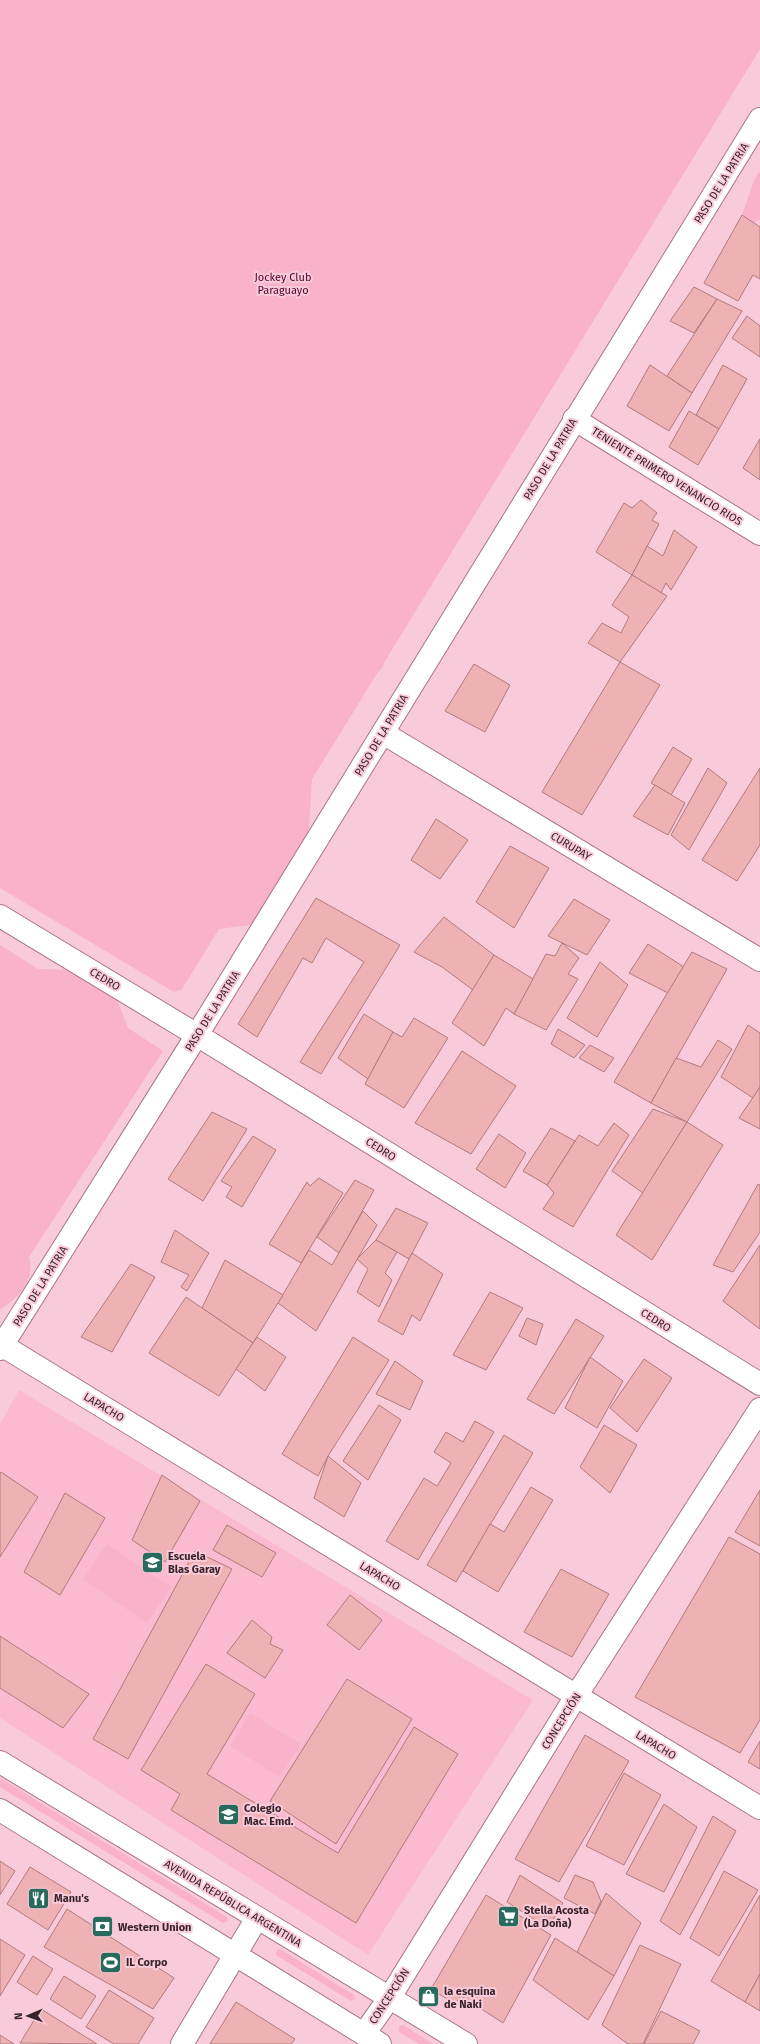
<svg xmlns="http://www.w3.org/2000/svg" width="760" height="2044" font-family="'Fira Sans',sans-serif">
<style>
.built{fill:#fbbad0}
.green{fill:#fab1ca}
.building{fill:#eeb2b4;stroke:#b17a7c}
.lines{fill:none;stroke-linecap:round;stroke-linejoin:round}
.street-casing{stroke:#aa7688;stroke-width:24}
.secondary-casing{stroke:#aa7688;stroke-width:24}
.highway-casing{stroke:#aa7688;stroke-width:24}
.street{stroke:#fff;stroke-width:22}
.secondary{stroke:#fff;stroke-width:22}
.highway{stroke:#fff;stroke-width:22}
.labels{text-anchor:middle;stroke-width:4;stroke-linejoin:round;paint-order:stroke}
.street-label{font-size:11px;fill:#39232b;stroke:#f9cbda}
.park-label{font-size:11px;fill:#52022c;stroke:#f9cbda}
.poi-label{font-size:11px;font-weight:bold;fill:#39232b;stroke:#f9cbda;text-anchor:start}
</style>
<rect width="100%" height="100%" fill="#f9cbda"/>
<!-- built -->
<path class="built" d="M19 1390 533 1700 368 1955 0 1718V1424Z"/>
<!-- green -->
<g class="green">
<path d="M0 0H760V49L385 661 382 668 378 672 312 779 309 829 284 894 266 923 219 929 182 989 174 992 0 888Z"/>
<path d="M760 171V219L754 223 742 215 755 178Z"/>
<path d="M0 945 38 969 82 970 102 983 117 1000 128 1028 163 1051 29 1257C35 1282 19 1297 0 1310Z"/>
<path d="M107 1544 171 1588 147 1623 83 1579Z"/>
<path d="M250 1713 301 1744 280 1777 230 1746Z"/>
<path d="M0 1778 227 1917 228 1921 223 1923 0 1787Z"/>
<path d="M280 1949 354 1995 355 1999 351 2001 276 1955 277 1950Z"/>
<path d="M403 2025 433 2044H419L399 2032V2026Z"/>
</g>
<!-- building -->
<g class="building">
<path d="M742 215 760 227V279L753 275 738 301 704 283Z"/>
<path d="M694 287 717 299 694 333 670 321Z"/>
<path d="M717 299 742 311 692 393 667 376Z"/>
<path d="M747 316 760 326V357L732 338Z"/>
<path d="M650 365 692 393 669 431 627 406Z"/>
<path d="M723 365 747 379 719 429 696 415Z"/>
<path d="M689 411 719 429 698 465 669 447Z"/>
<path d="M760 439V480L743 468Z"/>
<path d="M641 500 657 513 652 520 659 524 632 575 596 552 624 503 632 508Z"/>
<path d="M674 530 697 547 671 590 666 583 661 593 632 575 647 546 663 556Z"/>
<path d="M632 575 667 596 620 662 588 643 602 623 621 633 629 617 612 605Z"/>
<path d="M620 662 660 685 582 815 542 792Z"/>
<path d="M474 664 510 685 485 732 445 711Z"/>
<path d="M673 747 692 759 671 795 651 783Z"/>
<path d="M708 768 727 783 689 850 671 835Z"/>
<path d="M760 768V845L737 881 702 860Z"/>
<path d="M655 785 685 803 668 835 633 816Z"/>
<path d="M436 819 468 840 440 879 411 860Z"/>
<path d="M510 846 549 868 514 928 476 902Z"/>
<path d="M316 898 400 945 321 1074 300 1062 364 962 326 938 312 963 303 958 257 1037 238 1024Z"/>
<path d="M574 899 610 920 587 955 548 936Z"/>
<path d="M444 917 494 955 473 990 442 967 414 952Z"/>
<path d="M562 943 579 958 568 974 578 979 546 1030 514 1014 546 954 555 956Z"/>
<path d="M648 944 684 967 668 993 629 973Z"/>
<path d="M692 952 727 969 651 1103 614 1082Z"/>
<path d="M494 955 533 979 514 1014 506 1008 484 1046 452 1023Z"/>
<path d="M600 962 628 985 597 1037 567 1018Z"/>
<path d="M364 1014 393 1032 368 1079 338 1058Z"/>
<path d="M414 1018 448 1038 404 1108 365 1084 393 1032 402 1037Z"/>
<path d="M748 1025 760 1033V1087L753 1098 721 1077Z"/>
<path d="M558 1029 585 1045 574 1058 551 1044Z"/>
<path d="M718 1040 732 1049 687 1122 651 1103 676 1058 701 1067Z"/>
<path d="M590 1045 614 1058 604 1072 579 1058Z"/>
<path d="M462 1051 516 1086 471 1154 415 1123Z"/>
<path d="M760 1087V1129L739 1118Z"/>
<path d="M653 1109 687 1122 643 1193 612 1171Z"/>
<path d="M212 1112 247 1129 203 1201 168 1179Z"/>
<path d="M687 1122 723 1145 652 1260 616 1235Z"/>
<path d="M614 1123 629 1135 573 1227 543 1209 554 1193 547 1185 579 1135 598 1146Z"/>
<path d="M551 1128 575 1141 547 1185 523 1171Z"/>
<path d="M499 1134 526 1153 505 1188 476 1169Z"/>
<path d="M253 1136 276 1150 242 1207 226 1197 232 1187 221 1181Z"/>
<path d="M319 1178 343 1193 301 1263 269 1244 307 1182 310 1186Z"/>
<path d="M355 1180 374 1190 339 1253 317 1237Z"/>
<path d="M758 1184 760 1185V1232L733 1272 713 1265Z"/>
<path d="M396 1208 428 1223 409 1259 376 1240Z"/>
<path d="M363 1211 377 1225 316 1331 278 1303 309 1250 332 1265Z"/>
<path d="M175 1230 209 1253 187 1291 181 1287 189 1275 161 1262Z"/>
<path d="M376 1240 397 1252 385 1273 392 1280 379 1307 357 1292 368 1269 357 1259Z"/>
<path d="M760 1245V1329L723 1301Z"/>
<path d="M412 1253 443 1274 420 1321 412 1315 403 1335 378 1321Z"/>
<path d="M225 1260 283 1295 253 1343 202 1308Z"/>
<path d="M131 1264 155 1277 112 1352 81 1337Z"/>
<path d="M490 1292 523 1308 486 1370 453 1355Z"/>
<path d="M186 1297 253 1343 219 1396 149 1353Z"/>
<path d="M527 1318 543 1324 536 1345 519 1336Z"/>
<path d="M576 1319 604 1336 554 1414 527 1399Z"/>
<path d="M257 1337 286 1357 265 1391 236 1369Z"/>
<path d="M353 1337 389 1360 328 1456 318 1476 282 1454Z"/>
<path d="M590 1357 623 1381 597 1428 565 1408Z"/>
<path d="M644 1359 672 1378 637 1432 610 1408Z"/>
<path d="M395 1361 423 1381 410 1410 376 1394Z"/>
<path d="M379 1405 401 1420 368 1480 343 1461Z"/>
<path d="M475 1421 494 1432 418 1560 386 1541 424 1478 437 1486 451 1463 434 1452 446 1432 463 1442Z"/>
<path d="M604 1425 637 1445 610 1493 580 1467Z"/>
<path d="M504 1435 533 1453 456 1582 427 1565Z"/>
<path d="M328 1456 361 1483 344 1517 314 1498Z"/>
<path d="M1 1472 38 1497 0 1557V1474Z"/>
<path d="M162 1475 200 1501 165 1562 132 1540Z"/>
<path d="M531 1487 553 1500 498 1592 463 1571 490 1524 504 1532Z"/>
<path d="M760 1490V1546L735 1532Z"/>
<path d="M65 1493 105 1518 60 1595 24 1572Z"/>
<path d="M227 1525 276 1553 262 1577 213 1550Z"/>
<path d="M729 1537 760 1554V1720L740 1753 635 1697Z"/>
<path d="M195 1551 232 1569 128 1759 93 1739Z"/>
<path d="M561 1569 609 1594 572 1657 524 1632Z"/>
<path d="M350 1595 382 1620 359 1650 327 1625Z"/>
<path d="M252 1620 272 1637 270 1644 283 1650 265 1678 227 1653Z"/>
<path d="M0 1636 89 1694 63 1728 0 1688Z"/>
<path d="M206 1664 255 1694 207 1774 338 1853 414 1727 458 1754 356 1923 171 1810 180 1794 141 1770Z"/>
<path d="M347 1679 412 1719 336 1844 270 1801Z"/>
<path d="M585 1735 629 1761 559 1882 515 1859Z"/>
<path d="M760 1741V1769L748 1762Z"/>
<path d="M624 1773 661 1795 624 1865 586 1846Z"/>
<path d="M664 1804 697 1827 664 1892 626 1874Z"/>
<path d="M713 1816 736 1831 680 1935 660 1921Z"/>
<path d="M0 1861 15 1871 0 1895Z"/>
<path d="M30 1867 71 1892 48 1930 7 1904Z"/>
<path d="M724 1871 758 1890 719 1956 690 1938Z"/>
<path d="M520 1875 563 1903 548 1928 507 1902Z"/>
<path d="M575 1875 593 1882 601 1901 595 1914 564 1898Z"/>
<path d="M606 1893 641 1923 614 1976 577 1952Z"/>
<path d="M486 1895 551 1935 503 2023 461 1996 455 2004 431 1989Z"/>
<path d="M760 1895V1974L745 2002 711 1981Z"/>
<path d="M67 1909 174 1978 153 2009 44 1947Z"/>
<path d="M555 1938 614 1976 588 2020 533 1980Z"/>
<path d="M0 1939 25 1955 0 1996Z"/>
<path d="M640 1945 681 1964 643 2044H628L602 2025Z"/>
<path d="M33 1956 53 1969 37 1995 17 1982Z"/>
<path d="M760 1974V2011L745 2002Z"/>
<path d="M64 1976 96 1996 81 2019 50 1999Z"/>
<path d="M109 1990 154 2018 138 2044H114L86 2027Z"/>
<path d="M236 2002 295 2039 291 2044H210Z"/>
<path d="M41 2009 97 2044 20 2043Z"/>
<path d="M661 2011 700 2031 693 2044H644Z"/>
<path d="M0 2035 14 2044H0Z"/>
</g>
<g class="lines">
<defs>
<g id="street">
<path d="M574 419 760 534"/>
<path d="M383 733 760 960"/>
<path d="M182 2044 257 1918"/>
</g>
<g id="secondary">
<path d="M0 916 197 1035 760 1384"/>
<path d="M0 1344 760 1808"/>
<path d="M0 1349 197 1035 760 119"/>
<path d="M364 2034 390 1997 576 1696 760 1409"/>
</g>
<g id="highway">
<path d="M0 1762 466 2044"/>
<path d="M0 1810 380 2044"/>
</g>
</defs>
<!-- street casing -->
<use href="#street" class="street-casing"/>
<!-- secondary casing -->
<use href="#secondary" class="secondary-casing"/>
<!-- highway casing -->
<use href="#highway" class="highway-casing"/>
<!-- street -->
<use href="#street" class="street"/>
<!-- secondary -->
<use href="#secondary" class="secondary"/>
<!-- highway -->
<use href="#highway" class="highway"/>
</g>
<!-- icons -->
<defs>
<symbol id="school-square" viewBox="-11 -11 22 22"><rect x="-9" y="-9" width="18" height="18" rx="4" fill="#286b5d" stroke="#f9cbda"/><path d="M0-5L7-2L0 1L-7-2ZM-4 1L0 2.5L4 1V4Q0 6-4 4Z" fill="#fff"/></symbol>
<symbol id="restaurant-square" viewBox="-11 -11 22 22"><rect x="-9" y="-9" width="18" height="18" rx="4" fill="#286b5d" stroke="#f9cbda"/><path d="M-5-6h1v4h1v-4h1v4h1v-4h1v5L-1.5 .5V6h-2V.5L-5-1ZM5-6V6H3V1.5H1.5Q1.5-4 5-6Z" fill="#fff"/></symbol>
<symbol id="supermarket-square" viewBox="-11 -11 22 22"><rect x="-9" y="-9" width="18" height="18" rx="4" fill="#286b5d" stroke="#f9cbda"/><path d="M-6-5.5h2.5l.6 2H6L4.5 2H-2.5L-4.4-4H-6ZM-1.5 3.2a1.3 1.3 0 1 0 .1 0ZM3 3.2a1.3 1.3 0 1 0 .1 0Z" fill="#fff"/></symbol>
<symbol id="bank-square" viewBox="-11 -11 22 22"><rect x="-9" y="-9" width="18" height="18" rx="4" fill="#286b5d" stroke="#f9cbda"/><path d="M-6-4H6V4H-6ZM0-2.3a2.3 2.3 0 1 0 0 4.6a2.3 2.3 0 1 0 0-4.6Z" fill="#fff"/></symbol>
<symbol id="stadium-square" viewBox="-11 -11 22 22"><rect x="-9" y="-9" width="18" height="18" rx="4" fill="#286b5d" stroke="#f9cbda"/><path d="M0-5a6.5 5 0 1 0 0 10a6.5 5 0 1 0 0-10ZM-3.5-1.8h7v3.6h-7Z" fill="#fff"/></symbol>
<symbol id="shop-square" viewBox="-11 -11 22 22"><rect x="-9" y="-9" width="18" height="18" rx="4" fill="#286b5d" stroke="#f9cbda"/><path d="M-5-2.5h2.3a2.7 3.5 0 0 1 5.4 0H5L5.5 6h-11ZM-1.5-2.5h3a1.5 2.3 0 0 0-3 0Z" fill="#fff"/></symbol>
</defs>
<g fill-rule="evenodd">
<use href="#school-square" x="140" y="1550" width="25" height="25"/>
<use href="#school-square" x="216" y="1802" width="25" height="25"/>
<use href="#restaurant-square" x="26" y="1886" width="25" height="25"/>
<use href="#supermarket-square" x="496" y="1904" width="25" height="25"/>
<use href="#bank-square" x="90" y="1914" width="25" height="25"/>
<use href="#stadium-square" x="98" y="1950" width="25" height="25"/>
<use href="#shop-square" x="416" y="1984" width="25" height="25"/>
</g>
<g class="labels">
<!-- street labels -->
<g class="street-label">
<text transform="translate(721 183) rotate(-58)" y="4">PASO DE LA PATRIA</text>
<text transform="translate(550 459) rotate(-59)" y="4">PASO DE LA PATRIA</text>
<text transform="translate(667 476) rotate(32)" y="4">TENIENTE PRIMERO VENANCIO RIOS</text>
<text transform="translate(381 735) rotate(-59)" y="4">PASO DE LA PATRIA</text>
<text transform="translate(571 846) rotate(31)" y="4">CURUPAY</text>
<text transform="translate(105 979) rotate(31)" y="4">CEDRO</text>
<text transform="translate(212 1011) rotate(-58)" y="4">PASO DE LA PATRIA</text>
<text transform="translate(381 1149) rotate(32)" y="4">CEDRO</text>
<text transform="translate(40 1286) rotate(-58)" y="4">PASO DE LA PATRIA</text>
<text transform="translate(656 1320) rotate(32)" y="4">CEDRO</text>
<text transform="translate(104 1407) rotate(31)" y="4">LAPACHO</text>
<text transform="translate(380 1576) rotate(31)" y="4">LAPACHO</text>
<text transform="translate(561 1721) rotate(-58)" y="4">CONCEPCIÓN</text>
<text transform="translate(656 1745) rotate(31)" y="4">LAPACHO</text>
<text transform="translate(233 1903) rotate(31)" y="4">AVENIDA REPÚBLICA ARGENTINA</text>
<text transform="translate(389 1996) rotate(-57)" y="4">CONCEPCIÓN</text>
</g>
<!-- park labels -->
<g class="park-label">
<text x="283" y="281">Jockey Club<tspan x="283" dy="13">Paraguayo</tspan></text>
</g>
<!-- poi labels -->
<g class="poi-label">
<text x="168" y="1560">Escuela<tspan x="168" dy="13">Blas Garay</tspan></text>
<text x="244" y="1812">Colegio<tspan x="244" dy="13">Mac. Emd.</tspan></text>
<text x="54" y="1902">Manu's</text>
<text x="524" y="1914">Stella Acosta<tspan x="524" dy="13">(La Doña)</tspan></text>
<text x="118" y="1931">Western Union</text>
<text x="126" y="1966">IL Corpo</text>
<text x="444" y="1995">la esquina<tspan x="444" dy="13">de Naki</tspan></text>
</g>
</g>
<!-- north arrow -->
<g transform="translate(28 2016) rotate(268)" stroke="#f9cbda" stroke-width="3" paint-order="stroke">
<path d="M0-3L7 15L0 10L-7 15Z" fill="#39232b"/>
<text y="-6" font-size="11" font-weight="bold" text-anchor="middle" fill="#39232b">N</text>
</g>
</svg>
